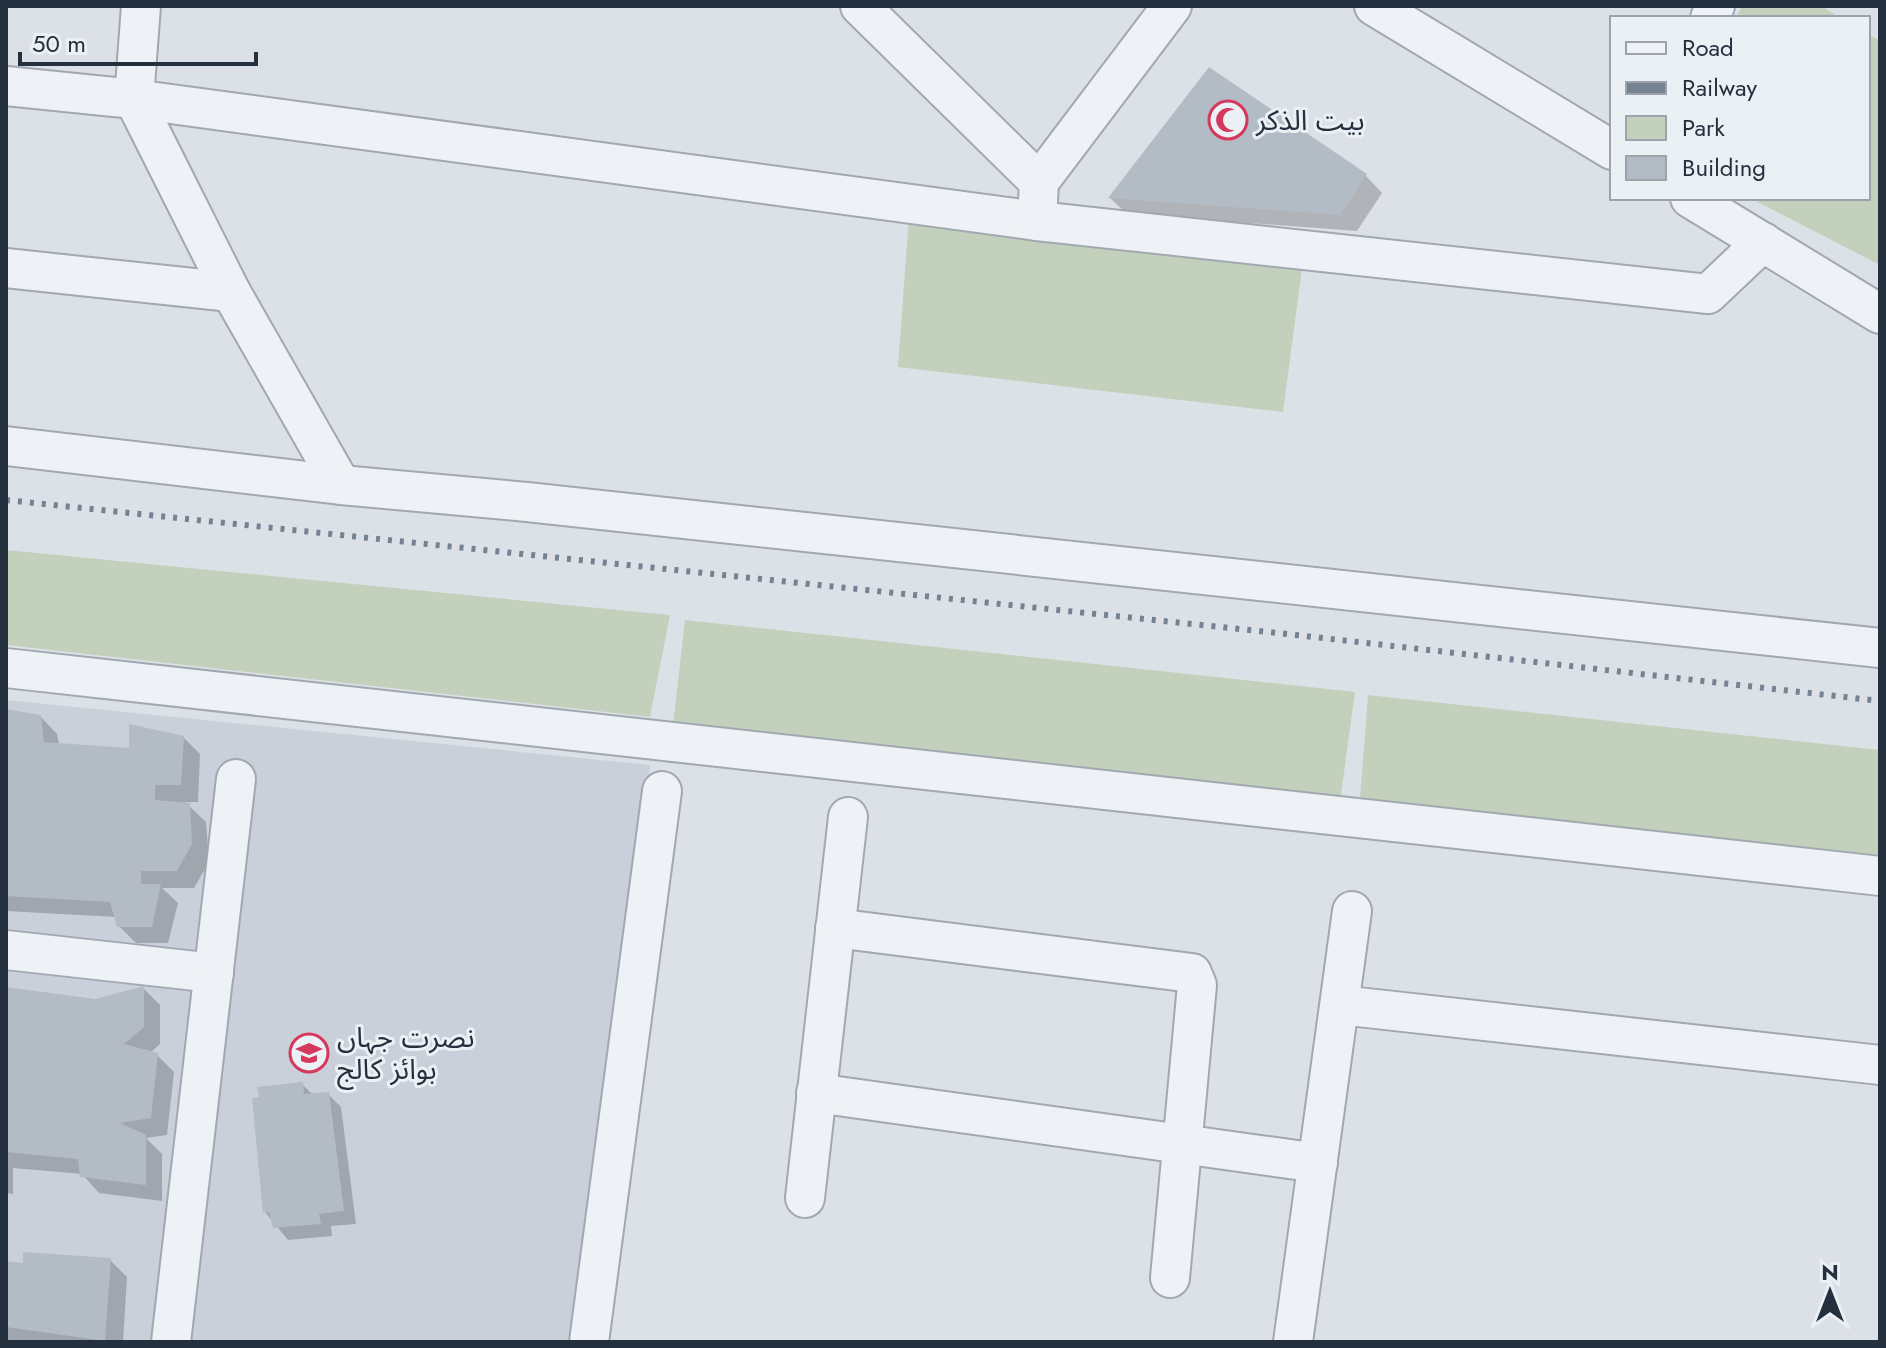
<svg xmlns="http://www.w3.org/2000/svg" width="1886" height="1348" font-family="Jost,'Noto Sans Arabic',sans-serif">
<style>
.built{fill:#c9d0d9}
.green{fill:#c3d1bc}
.shadow{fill:#0003}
.building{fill:#b3bbc4}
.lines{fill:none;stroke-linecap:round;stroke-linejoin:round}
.minor-casing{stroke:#a1a8b1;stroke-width:42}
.minor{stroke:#eef1f5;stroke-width:38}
.rail{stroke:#748291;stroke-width:6;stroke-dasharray:4 8;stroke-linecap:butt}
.labels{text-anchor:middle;stroke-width:6;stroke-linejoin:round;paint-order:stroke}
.poi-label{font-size:28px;fill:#25303e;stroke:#ebf0f5;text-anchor:start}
</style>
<rect width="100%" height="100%" fill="#dce1e7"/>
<!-- built -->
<path class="built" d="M6 700 650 765 574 1342H6Z"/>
<!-- green -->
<g class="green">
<path d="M1742 6H1821L1841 18H1736Z"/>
<path d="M1868 34 1880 41V265L1750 198H1868Z"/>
<path d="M909 216 1303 261 1283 412 898 367Z"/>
<path d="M6 550 670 615 650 717 6 645Z"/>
<path d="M685 620 1355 692 1340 802 673 725Z"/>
<path d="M1368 695 1880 750V856L1360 799Z"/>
</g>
<!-- shadow -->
<g class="shadow">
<path d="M1366 176 1382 193 1357 231 1127 214 1110 198Z"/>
<path d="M6 711 40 716 57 734 59 745 131 750 183 737 200 754 198 802H185L206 822 209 862 194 888H162L178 903 168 943H136L119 926 117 917 6 911Z"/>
<path d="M143 988 160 1005V1044L150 1053 157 1055 174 1072 167 1135 146 1138 162 1154V1201L99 1193 82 1174 13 1168V1194L6 1193V990L95 1001Z"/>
<path d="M302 1084 313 1095 328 1094 341 1107 356 1224 331 1226 332 1236 288 1240 265 1212Z"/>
<path d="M110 1260 127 1277 123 1342H6V1263L25 1266Z"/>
</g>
<!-- building -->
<g class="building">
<path d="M1209 67 1367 174 1340 215 1108 198Z"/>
<path d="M6 709 41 715 44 742 129 748V724L184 736 181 785H155V800L190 803 192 844 177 871H141V884H161L152 927H117L110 902 6 896Z"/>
<path d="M144 986V1027L124 1044 158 1053 151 1118 120 1123 146 1135V1185L80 1177 78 1159 6 1152V987L95 999Z"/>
<path d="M303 1082 304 1094 329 1092 344 1211 319 1214 321 1224 273 1228 269 1212 263 1213 252 1098 259 1097 257 1087Z"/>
<path d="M23 1252 111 1258 105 1341 6 1327V1261L23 1263Z"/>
</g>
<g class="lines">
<defs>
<g id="minor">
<path d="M141 6 134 99 231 292 341 485"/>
<path d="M860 6 1039 182"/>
<path d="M1374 6 1612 150"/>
<path d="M1710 18 1715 6"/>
<path d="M6 86 134 99 1037 221 1708 294 1763 242"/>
<path d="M1690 198 1880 314"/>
<path d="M1037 221 1039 182 1172 6"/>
<path d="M6 268 231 292"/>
<path d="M6 446 341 485 527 502 1880 648"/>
<path d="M6 668 1880 876"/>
<path d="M835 928 1192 973 1197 985 1170 1278"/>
<path d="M6 950 214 973"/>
<path d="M1340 1005 1880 1065"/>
<path d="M816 1093 1318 1163"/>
<path d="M805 1198 848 817"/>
<path d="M171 1342 236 779"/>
<path d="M589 1342 662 791"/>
<path d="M1293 1342 1352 911"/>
</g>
</defs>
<!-- minor casing -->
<use href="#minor" class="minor-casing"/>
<!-- minor -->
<use href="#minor" class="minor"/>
<!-- rail -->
<path class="rail" d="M6 500 1287 634 1880 701"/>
</g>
<!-- icons -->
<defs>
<symbol id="mosque-ring" viewBox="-11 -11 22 22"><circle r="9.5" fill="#ebf0f5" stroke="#d6375c" stroke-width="1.5"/><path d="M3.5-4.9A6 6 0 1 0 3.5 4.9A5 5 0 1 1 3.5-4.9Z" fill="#d6375c"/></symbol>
<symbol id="university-ring" viewBox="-11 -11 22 22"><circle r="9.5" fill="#ebf0f5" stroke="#d6375c" stroke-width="1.5"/><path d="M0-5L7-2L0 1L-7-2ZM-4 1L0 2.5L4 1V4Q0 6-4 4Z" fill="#d6375c"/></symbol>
</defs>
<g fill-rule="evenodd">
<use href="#mosque-ring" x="1206" y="98" width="44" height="44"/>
<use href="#university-ring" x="287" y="1031" width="44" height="44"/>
</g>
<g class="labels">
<!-- poi labels -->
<g class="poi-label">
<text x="1256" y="130">بیت الذکر</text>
<text x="337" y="1047">نصرت جہاں<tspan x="337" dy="32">بوائز کالج</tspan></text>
</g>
</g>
<!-- border -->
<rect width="1886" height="1348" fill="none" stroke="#25303e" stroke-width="16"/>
<!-- legend -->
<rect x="1610" y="16" width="260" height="184" fill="#ebf0f5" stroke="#9ca3ac" stroke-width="2"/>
<rect x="1626" y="42" width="40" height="12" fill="#eef1f5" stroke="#9ca3ac" stroke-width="2"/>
<text x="1682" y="56" font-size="24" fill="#25303e">Road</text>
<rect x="1626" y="82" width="40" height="12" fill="#748291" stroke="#9ca3ac" stroke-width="2"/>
<text x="1682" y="96" font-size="24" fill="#25303e">Railway</text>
<rect x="1626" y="116" width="40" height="24" fill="#c3d1bc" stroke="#9ca3ac" stroke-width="2"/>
<text x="1682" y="136" font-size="24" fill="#25303e">Park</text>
<rect x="1626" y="156" width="40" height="24" fill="#b3bbc4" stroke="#9ca3ac" stroke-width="2"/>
<text x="1682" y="176" font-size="24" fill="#25303e">Building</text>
<!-- north arrow -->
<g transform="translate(1830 1292)" stroke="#ebf0f5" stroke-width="6" paint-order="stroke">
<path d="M0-6L14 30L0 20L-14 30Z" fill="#25303e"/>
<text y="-12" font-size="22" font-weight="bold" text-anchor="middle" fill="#25303e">N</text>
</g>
<!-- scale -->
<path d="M20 52v12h236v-12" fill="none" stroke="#25303e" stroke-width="4"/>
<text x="32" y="52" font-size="24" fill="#25303e" stroke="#ebf0f5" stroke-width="6" paint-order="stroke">50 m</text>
</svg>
